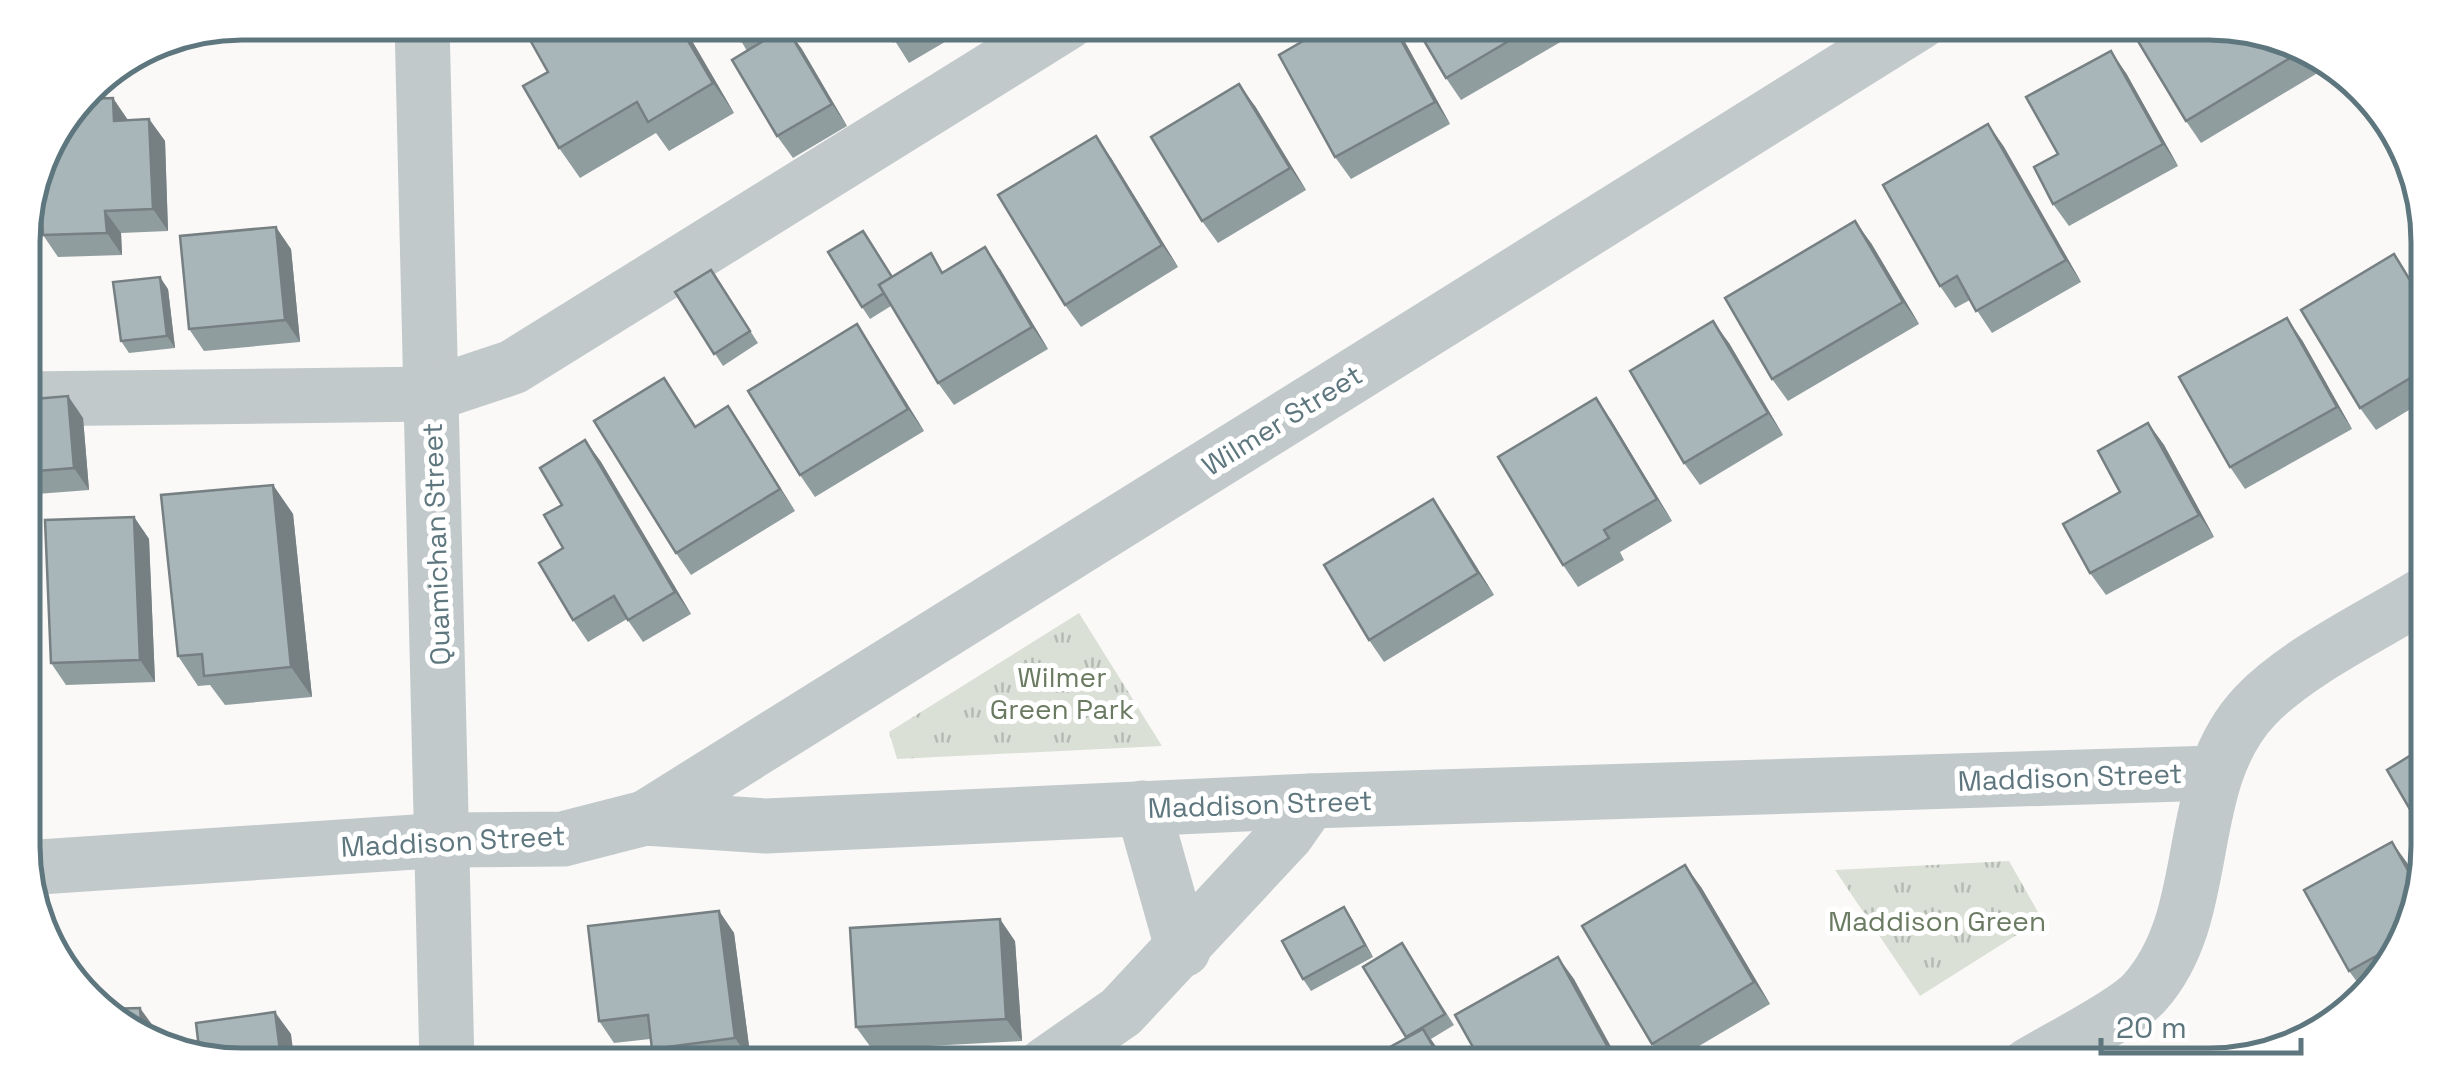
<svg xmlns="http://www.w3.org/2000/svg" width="2451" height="1088" font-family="'Space Grotesk',sans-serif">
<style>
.grass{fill:url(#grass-tufts)}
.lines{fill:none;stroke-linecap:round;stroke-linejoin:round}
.minor{stroke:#c2c9cb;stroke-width:55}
.wall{fill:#909d9f}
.shaded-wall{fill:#767f82}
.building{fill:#a8b6b9;stroke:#767f82;stroke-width:2.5}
.labels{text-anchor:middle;stroke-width:10;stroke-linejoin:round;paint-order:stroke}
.street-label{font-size:28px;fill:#5e767e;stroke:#fff}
.park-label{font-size:28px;fill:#6b7b62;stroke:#fff}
.rim{fill:none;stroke:#5e767e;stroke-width:5}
</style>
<defs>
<pattern id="grass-tufts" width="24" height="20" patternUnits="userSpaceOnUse" patternTransform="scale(2.5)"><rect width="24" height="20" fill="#dbe0d6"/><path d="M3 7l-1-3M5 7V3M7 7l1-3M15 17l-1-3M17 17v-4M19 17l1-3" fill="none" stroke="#b5bab3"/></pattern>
</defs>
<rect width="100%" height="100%" fill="#faf9f7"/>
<!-- grass -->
<g class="grass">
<path d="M1079 613 1162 746 897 759 889 732Z"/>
<path d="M2009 861 2042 919 1920 996 1835 870Z"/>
</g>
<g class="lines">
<!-- minor -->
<g class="minor">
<path d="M422 22 447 1065"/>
<path d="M23 399 432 394 513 367 1068 22"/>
<path d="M1143 808 1183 950"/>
<path d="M645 818 1920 22"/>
<path d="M24 868 445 840 563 839 645 818 766 826 1310 801 2214 773"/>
<path d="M1045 1065 1121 1012 1287 834 1310 801"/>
<path d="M2029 1065C2057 1048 2126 1014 2145 992 2216 912 2180 784 2256 705 2298 661 2375 625 2428 592"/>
</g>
</g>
<!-- wall -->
<g class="wall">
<path d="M681 22 734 113 669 151 656 133 580 178 559 148Z"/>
<path d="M730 22H825L795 40 847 126 793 158 777 136 747 51Z"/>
<path d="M883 22H979L909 63Z"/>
<path d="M1394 22 1450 124 1351 179 1335 157Z"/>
<path d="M1413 22H1554L1564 40 1461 100 1446 78Z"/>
<path d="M2294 39 2316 74 2201 143 2186 121Z"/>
<path d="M2126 73 2178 166 2069 226 2053 204 2058 154Z"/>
<path d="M1255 106 1306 190 1218 243 1202 221Z"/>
<path d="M149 119 165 141 168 231 121 233 122 255 58 257 43 235 128 120Z"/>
<path d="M1988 124 2004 147 2081 282 1992 333 1970 300 1955 308 1940 286Z"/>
<path d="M1111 158 1178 267 1081 327 1065 305Z"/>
<path d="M871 243 892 276 944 272 1000 269 1048 349 954 405 938 383 891 306 870 319 862 307Z"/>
<path d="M1871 243 1919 324 1788 401 1772 379Z"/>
<path d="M291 249 300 342 204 351 189 329Z"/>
<path d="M711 270 758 343 723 366 675 292Z"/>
<path d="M2409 276 2427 305V399L2376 430 2360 408Z"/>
<path d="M168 289 175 348 129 353 121 341Z"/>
<path d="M857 324 872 347 924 431 815 497 800 475Z"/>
<path d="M2302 340 2352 429 2245 489 2230 467Z"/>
<path d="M1729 343 1783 435 1700 485 1684 463Z"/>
<path d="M664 378 696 426 728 406 795 511 691 575 676 553Z"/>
<path d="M68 396 83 418 89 490 24 495 23 400Z"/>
<path d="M1611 420 1672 521 1620 552 1624 560 1578 587 1563 565Z"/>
<path d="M2148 423 2164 445 2214 537 2106 595 2090 573 2120 492Z"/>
<path d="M585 440 601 462 691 614 643 642 627 619 588 642 573 620 563 548 562 505Z"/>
<path d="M273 485 293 514 312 697 225 705 210 685 198 686 178 656Z"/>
<path d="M134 517 149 539 155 682 66 685 51 663Z"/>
<path d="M1448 521 1494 595 1384 662 1369 640Z"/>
<path d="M2428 754V836L2415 818Z"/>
<path d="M2408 864 2420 887 2412 931 2363 990 2349 971Z"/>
<path d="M1701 887 1770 1004 1667 1065 1652 1044Z"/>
<path d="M719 911 734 933 751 1061 710 1065H663L652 1049 650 1039 614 1043 599 1021Z"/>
<path d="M1352 919 1373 957 1311 991 1303 979Z"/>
<path d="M1015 941 1022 1041 872 1049 856 1027Z"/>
<path d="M1402 943 1454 1025 1431 1039 1439 1051 1407 1038Z"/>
</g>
<!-- shaded-wall -->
<g class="shaded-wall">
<path d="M677 22H681L734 113 713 83Z"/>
<path d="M1391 22H1394L1450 124 1435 102Z"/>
<path d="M786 27 802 49 847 126 832 104Z"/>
<path d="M2293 39 2296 41 2316 74 2300 52Z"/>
<path d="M2111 51 2126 73 2178 166 2163 144Z"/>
<path d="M1239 84 1255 106 1306 190 1290 168Z"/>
<path d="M113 98 128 120 114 121Z"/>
<path d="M149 119 165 141 168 231 153 209Z"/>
<path d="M1988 124 2004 147 2081 282 2066 260Z"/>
<path d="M1096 136 1111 158 1178 267 1162 245Z"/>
<path d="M105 211 121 233 122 255 107 233Z"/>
<path d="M1855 221 1871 243 1919 324 1903 302Z"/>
<path d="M276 227 291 249 300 342 285 320Z"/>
<path d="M985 247 1000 269 1048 349 1032 327Z"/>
<path d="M2394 254 2427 305V308Z"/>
<path d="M160 277 168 289 175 348 167 336Z"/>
<path d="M2287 318 2302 340 2352 429 2337 407Z"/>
<path d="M1713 321 1729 343 1783 435 1768 413Z"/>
<path d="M857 324 872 347 924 431 908 409Z"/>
<path d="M68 396 83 418 89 490 74 468Z"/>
<path d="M1596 398 1611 420 1672 521 1657 499Z"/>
<path d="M728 406 743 428 795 511 780 489Z"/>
<path d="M2148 423 2164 445 2214 537 2199 515Z"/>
<path d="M585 440 601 462 691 614 675 592Z"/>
<path d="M273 485 293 514 312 697 291 667Z"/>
<path d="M1433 499 1448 521 1494 595 1478 573Z"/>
<path d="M134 517 149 539 155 682 140 660Z"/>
<path d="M24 654 27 697 24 692Z"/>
<path d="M2392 842 2408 864 2420 887V892Z"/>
<path d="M1685 865 1701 887 1770 1004 1754 982Z"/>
<path d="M1344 907 1352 919 1373 957 1365 945Z"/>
<path d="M719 911 734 933 751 1061 735 1038Z"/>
<path d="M1000 919 1015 941 1022 1041 1006 1019Z"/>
<path d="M1558 957 1574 979 1621 1065H1618L1616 1062Z"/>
<path d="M140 1008 156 1030V1048L142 1036Z"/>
<path d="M275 1012 291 1034 295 1066H282Z"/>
<path d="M1423 1029 1439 1051 1447 1065H1444Z"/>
</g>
<!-- building -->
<g class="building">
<path d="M540 22H677L713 83 648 122 637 102 559 148 523 86 548 72 525 31Z"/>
<path d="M730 22H772L741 41Z"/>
<path d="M883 22H925L894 41Z"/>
<path d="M1336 22H1391L1435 102 1335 157 1279 55Z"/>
<path d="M1413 22H1541L1446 78Z"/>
<path d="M2139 22H2209L2293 39 2300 52 2186 121 2130 28Z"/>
<path d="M786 27 832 104 777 136 732 60Z"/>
<path d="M2111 51 2163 144 2053 204 2034 167 2058 154 2026 97Z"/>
<path d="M1239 84 1290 168 1202 221 1151 137Z"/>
<path d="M113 98 114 121 149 119 153 209 105 211 107 233 43 235 40 165 45 144 80 99Z"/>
<path d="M1988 124 2066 260 1976 311 1957 276 1940 286 1883 185Z"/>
<path d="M1096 136 1162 245 1065 305 998 195Z"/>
<path d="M1855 221 1903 302 1772 379 1725 298Z"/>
<path d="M276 227 285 320 189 329 180 236Z"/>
<path d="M863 231 892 277 879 285 884 293 862 307 828 252Z"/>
<path d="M985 247 1032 327 938 383 879 285 931 253 942 273Z"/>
<path d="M2394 254 2427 308V368L2360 408 2301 310Z"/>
<path d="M711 270 750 331 714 354 675 292Z"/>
<path d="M160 277 167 336 121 341 113 282Z"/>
<path d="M2287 318 2337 407 2230 467 2179 377Z"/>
<path d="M1713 321 1768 413 1684 463 1630 371Z"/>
<path d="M857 324 908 409 800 475 748 391Z"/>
<path d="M664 378 695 427 728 406 780 489 676 553 594 421Z"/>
<path d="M68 396 74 468 24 472 23 400Z"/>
<path d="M1596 398 1657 499 1604 530 1609 538 1563 565 1498 457Z"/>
<path d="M2148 423 2199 515 2090 573 2063 524 2120 492 2098 451Z"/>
<path d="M585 440 675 592 628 620 614 596 573 620 539 563 563 548 544 515 562 505 540 468Z"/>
<path d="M273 485 291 667 204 676 202 654 178 656 161 495Z"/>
<path d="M1433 499 1478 573 1369 640 1324 565Z"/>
<path d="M134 517 140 660 51 663 45 520Z"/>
<path d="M2424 747 2428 755V810L2415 818 2387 770Z"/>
<path d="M2392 842 2420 892 2412 931 2403 941 2349 971 2304 890Z"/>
<path d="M1685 865 1754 982 1652 1044 1582 926Z"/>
<path d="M1344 907 1365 945 1303 979 1282 941Z"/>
<path d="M719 911 735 1038 652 1049 648 1015 599 1021 588 926Z"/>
<path d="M1000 919 1006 1019 856 1027 850 928Z"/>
<path d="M1402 943 1445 1014 1406 1037 1363 967Z"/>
<path d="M1558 957 1616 1062 1611 1065H1483L1455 1015Z"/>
<path d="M140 1008 142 1036 107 1009Z"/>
<path d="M275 1012 282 1066H242L200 1057 196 1023Z"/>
<path d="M1423 1029 1444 1065H1357Z"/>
</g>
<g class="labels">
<!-- street labels -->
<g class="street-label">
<text transform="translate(1282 420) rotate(-32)" y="10">Wilmer Street</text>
<text transform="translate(436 544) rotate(-92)" y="10">Quamichan Street</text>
<text transform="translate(2070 777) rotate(-2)" y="10">Maddison Street</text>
<text transform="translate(1260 804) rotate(-2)" y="10">Maddison Street</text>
<text transform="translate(453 841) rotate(-3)" y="10">Maddison Street</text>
</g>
<!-- park labels -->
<g class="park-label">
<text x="1062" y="687">Wilmer<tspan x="1062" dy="32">Green Park</tspan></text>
<text x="1937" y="931">Maddison Green</text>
</g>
</g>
<!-- crop -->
<path d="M0 0H2451V1088H0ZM242 40H2209A202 202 0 0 1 2411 242V846A202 202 0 0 1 2209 1048H242A202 202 0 0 1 40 846V242A202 202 0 0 1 242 40Z" fill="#fff" fill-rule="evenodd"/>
<path class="rim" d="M242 40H2209A202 202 0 0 1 2411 242V846A202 202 0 0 1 2209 1048H242A202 202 0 0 1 40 846V242A202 202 0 0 1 242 40Z"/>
<!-- scale -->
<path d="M2101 1038v15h200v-15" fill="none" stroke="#5e767e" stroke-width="5"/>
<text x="2116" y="1038" font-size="30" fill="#5e767e" stroke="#ffffff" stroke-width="8" paint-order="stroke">20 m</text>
</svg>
